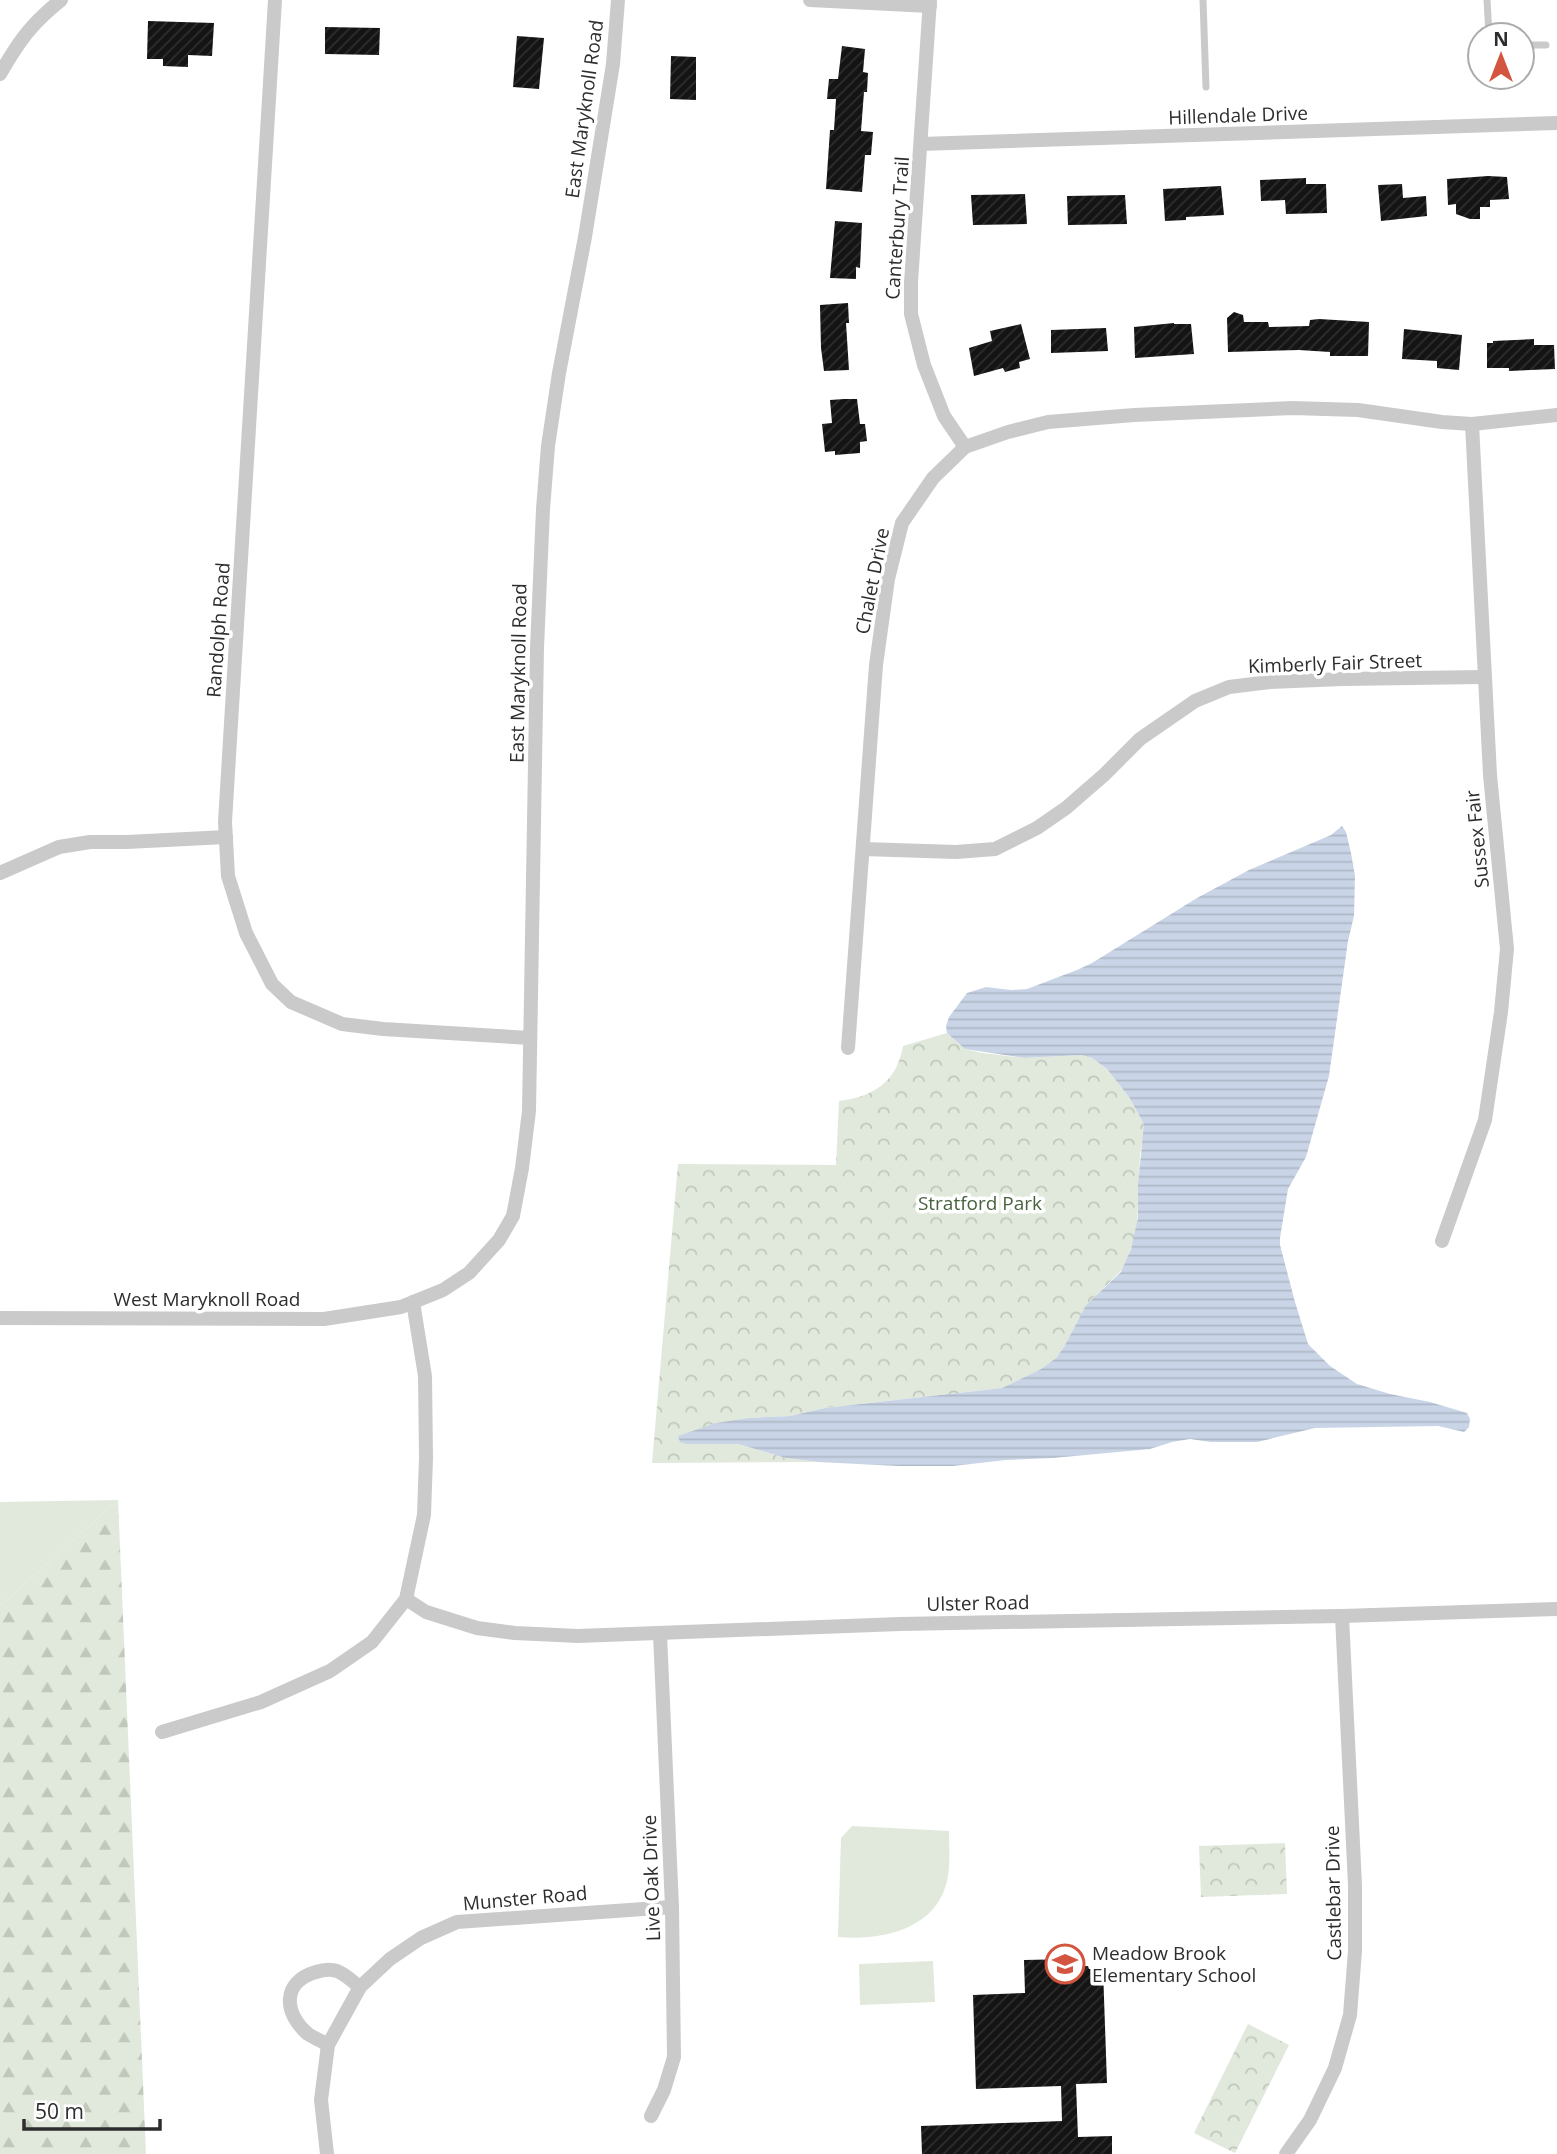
<svg xmlns="http://www.w3.org/2000/svg" width="1557" height="2154" font-family="'Open Sans',sans-serif">
<style>
.grass{fill:#e0e9db}
.forest{fill:url(#forest-firs)}
.park{fill:url(#park-crowns)}
.water{fill:url(#water-rules)}
.building{fill:url(#building-hatch)}
.lines{fill:none;stroke-linecap:round;stroke-linejoin:round}
.service{stroke:#cacaca;stroke-width:7}
.minor{stroke:#cacaca;stroke-width:14}
.labels{text-anchor:middle;stroke-width:7;stroke-linejoin:round;paint-order:stroke}
.street-label{font-size:19px;fill:#2d2d2d;stroke:#fff}
.park-label{font-size:19px;fill:#48633f;stroke:#fff}
.poi-label{font-size:19px;fill:#2d2d2d;stroke:#fff;text-anchor:start}
</style>
<defs>
<pattern id="forest-firs" width="22" height="20" patternUnits="userSpaceOnUse" patternTransform="scale(1.75)"><rect width="22" height="20" fill="#e0e9db"/><path d="M5 1l3.5 6h-7zM16 11l3.5 6h-7z" fill="#c0c8bc"/></pattern>
<pattern id="park-crowns" width="20" height="18" patternUnits="userSpaceOnUse" patternTransform="scale(1.75)"><rect width="20" height="18" fill="#e0e9db"/><path d="M2 6a3 3 0 1 1 6 0M12 15a3 3 0 1 1 6 0" fill="none" stroke="#c0c8bc"/></pattern>
<pattern id="water-rules" width="6" height="5" patternUnits="userSpaceOnUse" patternTransform="scale(1.75)"><rect width="6" height="5" fill="#c9d5e7"/><path d="M0 2.5h6" fill="none" stroke="#adb7c6"/></pattern>
<pattern id="building-hatch" width="6" height="6" patternUnits="userSpaceOnUse" patternTransform="scale(1.75)"><rect width="6" height="6" fill="#141414"/><path d="M-1 1l2-2M0 6l6-6M5 7l2-2" fill="none" stroke="#2e2e2e"/></pattern>
</defs>
<rect width="100%" height="100%" fill="#fff"/>
<!-- grass -->
<g class="grass">
<path d="M118 1500 0 1606V1502Z"/>
<path d="M852 1826 949 1831C949 1848 951 1868 946 1885 933 1930 880 1941 838 1937L841 1838Z"/>
<path d="M933 1961 935 2002 860 2005 859 1964Z"/>
</g>
<!-- forest -->
<path class="forest" d="M118 1500 146 2154H0V1606Z"/>
<!-- park -->
<g class="park">
<path d="M947 1033 965 1049 982 1053 1024 1058 1081 1055 1092 1058 1107 1069 1129 1097 1144 1124V1132L1140 1155 1137 1230 1124 1268 1086 1305 1064 1347 1056 1358 1041 1369 1002 1388 825 1408 790 1416 749 1418 686 1444H738L786 1458 817 1462 652 1463 678 1164 836 1165 839 1101C873 1097 897 1082 903 1046Z"/>
<path d="M1285 1843 1287 1894 1201 1897 1199 1846Z"/>
<path d="M1248 2024 1289 2045 1235 2153 1194 2133Z"/>
</g>
<!-- water -->
<path class="water" d="M1342 826 1346 832 1351 853 1355 876 1354 916 1348 941 1329 1076 1306 1157 1288 1189 1280 1238V1245L1295 1302 1308 1344 1330 1366 1357 1384 1390 1394 1430 1402 1467 1413 1470 1419 1469 1427 1464 1432 1438 1426 1315 1428 1257 1442H1211L1190 1439 1172 1442 1150 1449 1053 1458 1006 1460 953 1466H899L818 1462 786 1458 738 1444H686L680 1442 678 1436 716 1423 749 1418 790 1416 825 1408 1002 1388 1041 1369 1056 1358 1064 1347 1086 1305 1121 1272 1131 1249 1138 1218V1185L1144 1124 1129 1097 1107 1069 1092 1058 1081 1055 1024 1058 965 1049 947 1033 946 1026 949 1017 967 993 986 987 1011 990 1027 989 1077 970 1092 963 1197 898 1249 870 1331 835Z"/>
<!-- building -->
<g class="building">
<path d="M148 21 214 23 212 56 188 55V67L163 66V59H147Z"/>
<path d="M325 27 380 28 379 55 325 54Z"/>
<path d="M517 36 544 38 539 89 513 87Z"/>
<path d="M842 46 865 49 863 72 868 73 867 92H864L861 131 873 132 871 155H865L862 192 826 189 830 130H834L836 99H827L829 79H838Z"/>
<path d="M671 56 696 57V100L670 99Z"/>
<path d="M1488 176 1507 177 1509 199 1490 200V207H1480V219H1470L1456 214V204L1448 205 1447 179Z"/>
<path d="M1306 178V184H1326L1327 213 1286 214 1285 200 1261 201 1260 180Z"/>
<path d="M1402 184 1403 198 1426 196 1427 216 1381 221 1378 185Z"/>
<path d="M1221 186 1224 215 1186 217V220L1165 221 1163 189Z"/>
<path d="M1025 194 1027 224 973 225 971 195Z"/>
<path d="M1125 195 1127 224 1068 225 1067 196Z"/>
<path d="M835 221 862 223 860 268 856 267V279L830 278Z"/>
<path d="M848 303 849 323H846L849 370 824 371 821 348 820 305Z"/>
<path d="M1234 312 1243 315 1244 322H1268L1269 327 1309 326 1310 320 1319 319 1369 322 1368 356H1330V352L1299 350 1228 352 1227 318Z"/>
<path d="M1174 323V324H1191L1194 354 1135 358 1134 327Z"/>
<path d="M1021 324 1030 359 1019 362 1020 368 1005 372 1003 368 974 376 969 348 992 341 990 331Z"/>
<path d="M1106 328 1108 351 1051 353V330Z"/>
<path d="M1404 329 1462 335 1459 370 1437 368V361L1402 359Z"/>
<path d="M1534 339V345H1554L1555 369 1509 371V368H1487V343H1493V341Z"/>
<path d="M844 399H857L860 424H865L867 441 860 442V453L835 455V451L825 452 822 424 832 423 830 400Z"/>
<path d="M1071 1959V1967L1088 1966 1089 1969H1103L1107 2083 1076 2084 1078 2137 1112 2136V2154H922L921 2126 1062 2121 1061 2086 976 2089 973 1995 1025 1993 1024 1960Z"/>
</g>
<g class="lines">
<!-- service -->
<g class="service">
<path d="M1203 0 1206 87"/>
<path d="M1487 0 1489 35"/>
<path d="M1522 45H1546"/>
</g>
<!-- minor -->
<g class="minor">
<path d="M275 0 225 822 228 876 246 933 272 984 291 1002 342 1024 383 1029 530 1038"/>
<path d="M810 0 930 6"/>
<path d="M930 0 911 282V314L924 365 944 416 965 447"/>
<path d="M0 74C19 41 31 24 61 0"/>
<path d="M921 144 1557 123"/>
<path d="M863 849 956 852 995 849 1037 828 1066 808 1104 775 1140 739 1195 701 1229 687 1270 682 1342 679 1483 677"/>
<path d="M0 873 59 847 90 842H127L226 837"/>
<path d="M848 1048 876 665 888 579 902 523 933 478 965 447 1008 432 1048 422 1134 415 1292 408 1358 410 1442 422 1472 424 1557 415"/>
<path d="M1442 1241 1485 1120 1501 1012 1507 949 1490 775 1472 424"/>
<path d="M0 1318 324 1319 401 1307 443 1290 469 1273 499 1240 513 1216 522 1168 529 1111 537 648 543 509 548 446 559 373 585 237 613 64 618 0"/>
<path d="M406 1599 426 1612 477 1628 515 1633 578 1636 900 1624 1342 1616 1557 1609"/>
<path d="M162 1732 261 1702 330 1671 372 1642 406 1599 424 1515 426 1458 425 1376 413 1302"/>
<path d="M328 2045C322 2041 314 2038 308 2034 284 2014 281 1982 316 1972 322 1970 331 1969 337 1971 345 1974 353 1982 360 1987"/>
<path d="M651 2116 664 2090 674 2057 672 1907 660 1634"/>
<path d="M327 2154 321 2100 328 2045 360 1987 390 1959 421 1938 457 1922 672 1907"/>
<path d="M1286 2154 1310 2120 1335 2068 1350 2015 1355 1951V1885L1342 1616"/>
</g>
</g>
<!-- icons -->
<defs>
<symbol id="school-ring" viewBox="-11 -11 22 22"><circle r="9.5" fill="#fff" stroke="#d3553f" stroke-width="1.5"/><path d="M0-5L7-2L0 1L-7-2ZM-4 1L0 2.5L4 1V4Q0 6-4 4Z" fill="#d3553f"/></symbol>
</defs>
<g fill-rule="evenodd">
<use href="#school-ring" x="1043" y="1942" width="44" height="44"/>
</g>
<g class="labels">
<!-- street labels -->
<g class="street-label">
<text transform="translate(584 109) rotate(-82)" y="7">East Maryknoll Road</text>
<text transform="translate(1238 115) rotate(-2)" y="7">Hillendale Drive</text>
<text transform="translate(897 228) rotate(-86)" y="7">Canterbury Trail</text>
<text transform="translate(872 581) rotate(-79)" y="7">Chalet Drive</text>
<text transform="translate(218 630) rotate(-86)" y="7">Randolph Road</text>
<text transform="translate(1335 663) rotate(-2)" y="7">Kimberly Fair Street</text>
<text transform="translate(518 673) rotate(-89)" y="7">East Maryknoll Road</text>
<text transform="translate(1477 839) rotate(-96)" y="7">Sussex Fair</text>
<text x="207" y="1306">West Maryknoll Road</text>
<text transform="translate(978 1603) rotate(-1)" y="7">Ulster Road</text>
<text transform="translate(651 1878) rotate(-92)" y="7">Live Oak Drive</text>
<text transform="translate(1333 1893) rotate(-91)" y="7">Castlebar Drive</text>
<text transform="translate(525 1898) rotate(-5)" y="7">Munster Road</text>
</g>
<!-- park labels -->
<g class="park-label">
<text x="980" y="1210">Stratford Park</text>
</g>
<!-- poi labels -->
<g class="poi-label">
<text x="1092" y="1960">Meadow Brook<tspan x="1092" dy="22">Elementary School</tspan></text>
</g>
</g>
<!-- north arrow -->
<g transform="translate(1501 56)"><circle r="33" fill="#ffffff" stroke="#ababab" stroke-width="2"/>
<path d="M0-5L12 26L0 18L-12 26Z" fill="#d3553f"/>
<text y="-10" font-size="19" font-weight="bold" text-anchor="middle" fill="#2d2d2d">N</text>
</g>
<!-- scale -->
<path d="M24 2119v10h136v-10" fill="none" stroke="#2d2d2d" stroke-width="3.5"/>
<text x="35" y="2119" font-size="21" fill="#2d2d2d" stroke="#ffffff" stroke-width="5" paint-order="stroke">50 m</text>
</svg>
